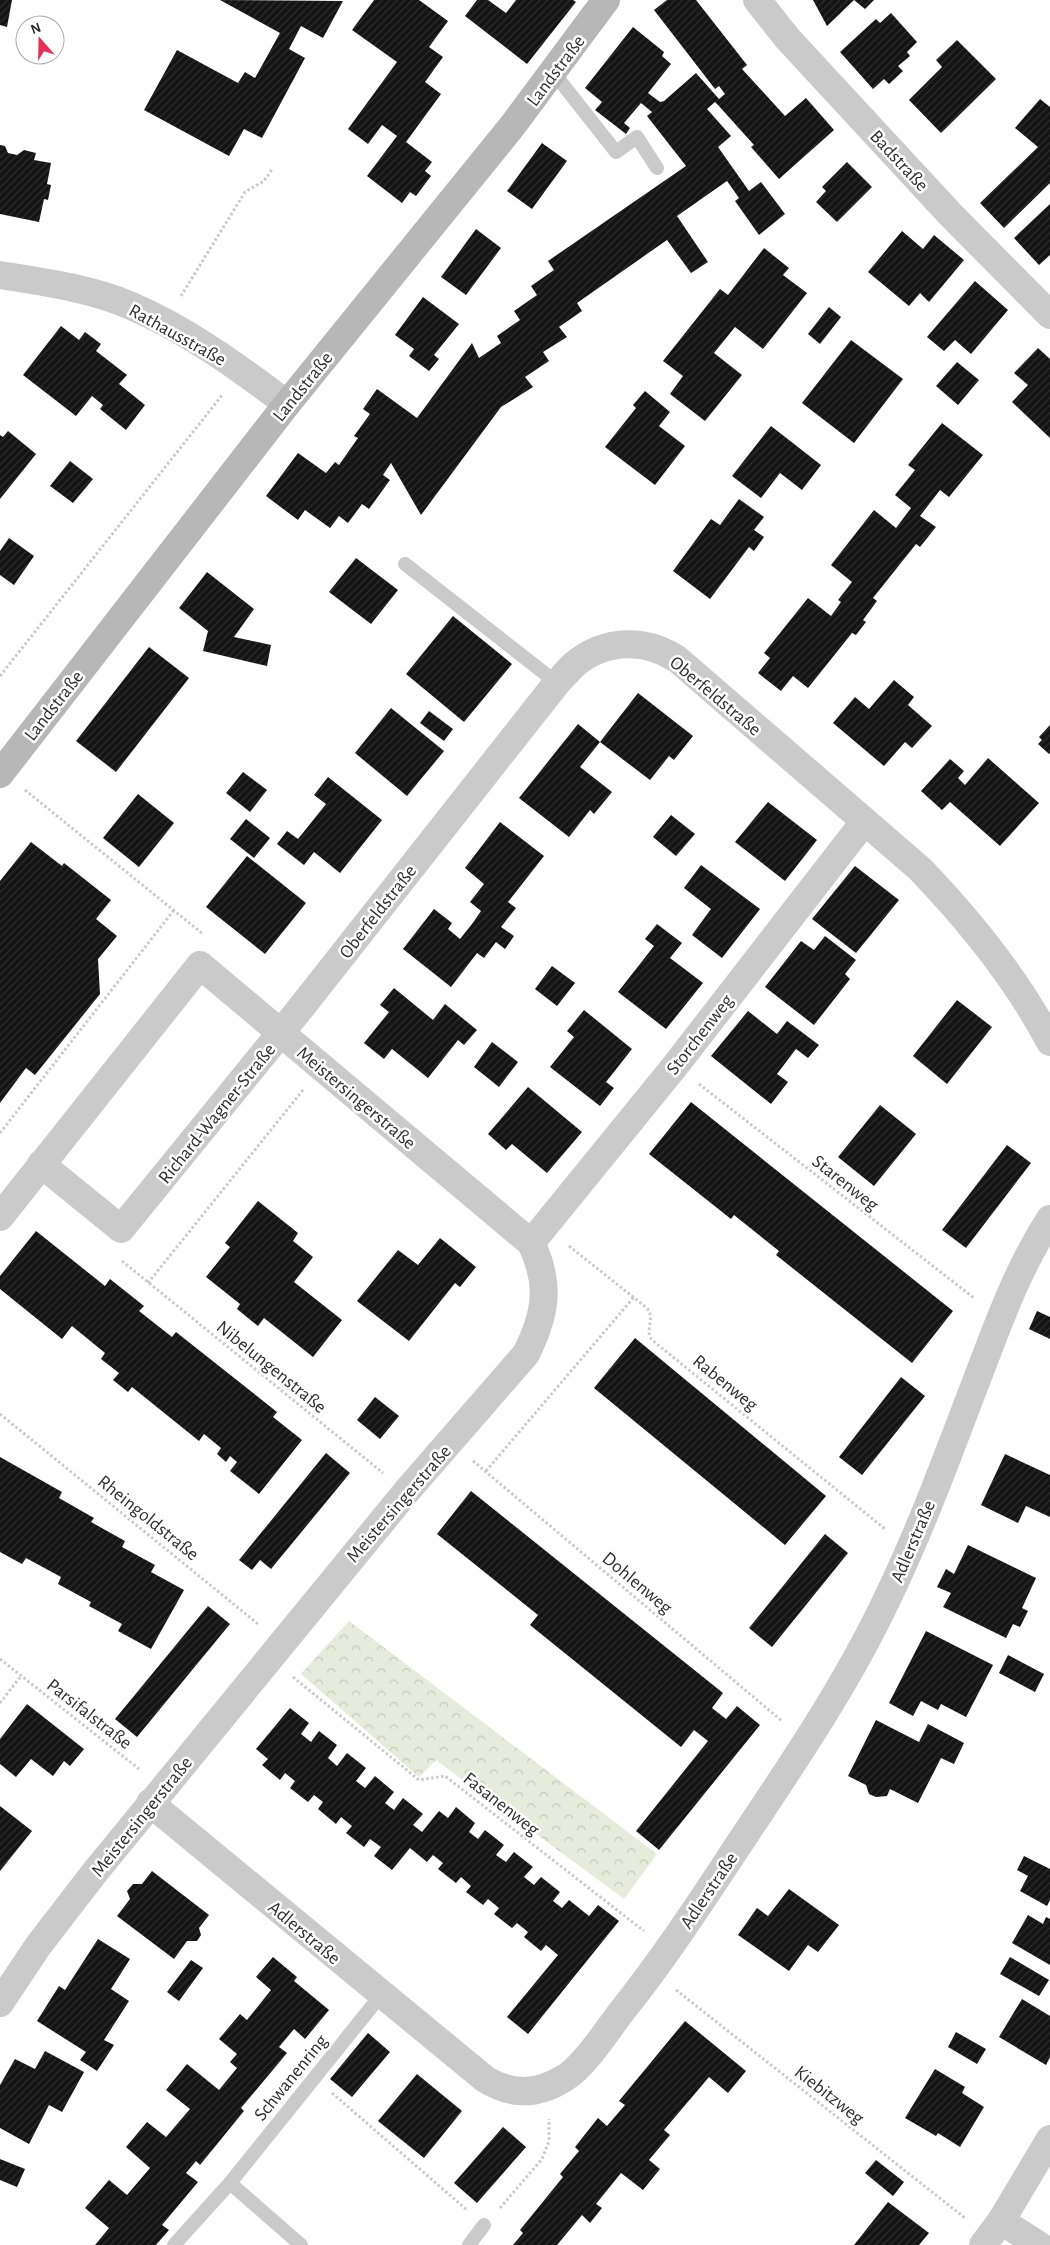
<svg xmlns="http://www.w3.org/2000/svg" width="1050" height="2245" font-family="'Alegreya Sans',sans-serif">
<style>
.forest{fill:url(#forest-crowns)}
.building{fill:url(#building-hatch)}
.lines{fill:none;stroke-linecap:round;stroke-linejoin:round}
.path{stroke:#cacaca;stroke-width:3;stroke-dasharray:2.5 2.5;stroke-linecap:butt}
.lane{stroke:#cacaca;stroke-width:14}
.street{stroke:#cacaca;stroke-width:28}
.secondary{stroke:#b7b7b7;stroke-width:28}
.labels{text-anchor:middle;stroke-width:5;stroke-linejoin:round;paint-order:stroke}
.street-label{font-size:19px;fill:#2d2d2d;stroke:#fff}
</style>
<defs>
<pattern id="forest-crowns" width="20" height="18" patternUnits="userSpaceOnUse" patternTransform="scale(1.25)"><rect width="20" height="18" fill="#e6ebdb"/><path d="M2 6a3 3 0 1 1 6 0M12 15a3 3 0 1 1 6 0" fill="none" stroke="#c6cabc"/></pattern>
<pattern id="building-hatch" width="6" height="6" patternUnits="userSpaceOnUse" patternTransform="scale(1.25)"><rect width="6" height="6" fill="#141414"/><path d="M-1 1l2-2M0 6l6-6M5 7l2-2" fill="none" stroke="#2e2e2e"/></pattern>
</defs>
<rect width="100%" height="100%" fill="#fff"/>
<!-- forest -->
<path class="forest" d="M349 1621 657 1854 624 1899 436 1760 419 1777 301 1674Z"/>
<!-- building -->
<g class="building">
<path d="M0 0H12L7 27 0 25Z"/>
<path d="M220 0 343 1 323 38 301 26 289 49 305 58 262 138 244 129 229 156 144 110 177 50 238 83 245 72 255 78 280 33Z"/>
<path d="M374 0H419L448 21 429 47 443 57 425 82 441 94 406 142 432 162 425 171 431 176 416 196 410 192 402 203 367 176 397 136 382 125 368 144 348 129 397 62 352 30Z"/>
<path d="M477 0H488L506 13 516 0H573L576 2 527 64 465 16Z"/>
<path d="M667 0H696L747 65 742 69 785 116 806 98 834 130 779 179 751 147 754 145 718 105 715 102 707 109 731 136 718 147 749 191 761 182 785 214 759 235 735 201 739 198 727 181 677 216 708 262 691 273 667 240 577 303 582 311 559 327 567 337 543 352 549 361 525 377 533 387 501 407 421 515 391 463 383 475 390 480 369 509 362 504 348 523 339 516 330 528 305 510 298 520 266 496 298 453 326 473 335 462 339 465 358 438 354 436 370 414 363 409 377 389 417 418 472 343 479 358 501 343 497 336 520 320 514 311 537 295 531 286 554 270 548 261 686 166 647 116 652 112 641 103 624 123 630 128 626 134 595 110 602 102 585 88 633 27 664 52 662 56 671 64 648 93 660 102 664 101 696 73 719 99 725 94 719 86 715 89 654 10Z"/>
<path d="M813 0H854L827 26Z"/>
<path d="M854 0H874L865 9Z"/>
<path d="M891 13 917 42 907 52 910 56 898 66 903 71 889 84 884 79 873 89 840 52 876 19 880 23Z"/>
<path d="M957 40 996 79 941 133 909 100 942 67 936 60Z"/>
<path d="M1040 99 1050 107V183L1004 228 980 203 1038 147 1015 128Z"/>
<path d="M542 143 567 161 532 209 507 191Z"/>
<path d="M0 145 5 146 8 153 17 155 24 150 36 153 34 160 51 163 47 184 51 185 48 200 44 199 39 222 0 214Z"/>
<path d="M847 162 872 187 837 222 816 202 826 191 822 187Z"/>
<path d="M1050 204V255L1039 265 1014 238Z"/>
<path d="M476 229 501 248 466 295 441 277Z"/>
<path d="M902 231 923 249 934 235 964 260 929 302 920 293 909 306 868 272Z"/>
<path d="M764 248 789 268 783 275 807 293 763 349 735 327 714 353 742 375 705 421 670 394 683 376 663 361 720 289 728 295Z"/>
<path d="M975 281 1008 310 971 354 955 340 944 351 927 337Z"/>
<path d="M423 297 459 324 434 355 439 359 429 371 409 356 414 349 395 335Z"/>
<path d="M829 307 841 317 820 344 808 334Z"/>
<path d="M61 326 79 340 85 332 101 344 96 351 127 375 119 384 145 405 126 430 100 409 103 405 92 396 76 416 23 375Z"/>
<path d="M851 340 903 379 854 443 802 403Z"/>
<path d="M1038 348 1050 359V438L1012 402 1028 385 1014 373Z"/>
<path d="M957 362 979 380 958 405 936 386Z"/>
<path d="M645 391 670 412 659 426 685 446 655 485 605 447 636 408 633 405Z"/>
<path d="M942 423 983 455 949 497 940 490 920 516 936 527 920 547 916 544 873 598 877 601 863 620 866 622 856 635 852 633 808 688 793 676 781 691 758 673 770 658 764 653 808 598 831 616 841 602 838 600 852 582 831 565 874 510 896 528 911 508 895 495 915 470 908 465Z"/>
<path d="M771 426 821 465 802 490 780 473 761 498 732 476Z"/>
<path d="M8 431 36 454 0 499V435L3 437Z"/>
<path d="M70 461 93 479 73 503 50 486Z"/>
<path d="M739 499 764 517 754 530 764 537 754 551 749 547 710 599 673 571 711 519 720 525Z"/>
<path d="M9 538 34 556 14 585 0 575V551Z"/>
<path d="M356 558 398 590 371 624 329 592Z"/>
<path d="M207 572 254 609 234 637 271 645 267 666 203 651 208 631 179 608Z"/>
<path d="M453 616 512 664 464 722 406 674Z"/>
<path d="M149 647 189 678 116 772 76 741Z"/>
<path d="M894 680 914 697 908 705 932 726 912 748 905 742 884 766 833 723 855 697 869 709Z"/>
<path d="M638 693 693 736 674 760 669 756 650 780 600 742Z"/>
<path d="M391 708 444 751 407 796 355 753Z"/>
<path d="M429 711 453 729 444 741 420 723Z"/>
<path d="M578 724 600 742 580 767 612 792 594 814 590 810 569 837 519 798Z"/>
<path d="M1050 725V753L1049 754 1038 744 1042 740 1039 737Z"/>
<path d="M988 758 1039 803 1000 846 950 802 942 810 921 791 950 759 964 771 958 778 965 785Z"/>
<path d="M243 772 267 790 250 812 226 793Z"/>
<path d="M328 777 382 820 340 873 314 852 304 865 277 844 287 831 298 839 326 804 314 795Z"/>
<path d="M138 794 174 823 139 867 103 838Z"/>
<path d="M768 802 817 840 785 881 735 842Z"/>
<path d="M671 815 695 834 676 856 653 837Z"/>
<path d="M246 819 270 838 254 858 230 839Z"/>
<path d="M500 822 544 856 508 902 516 908 501 927 514 936 505 949 496 942 484 958 477 953 451 987 403 949 434 909 452 923 448 929 460 939 472 924 481 911 470 902 484 884 465 868Z"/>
<path d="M31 842 62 866 64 863 111 900 96 919 117 936 98 959 100 994 35 1075 26 1068 0 1103V881Z"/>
<path d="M247 856 306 903 265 954 206 907Z"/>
<path d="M701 865 760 909 722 958 692 935 711 909 684 888Z"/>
<path d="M855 866 899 900 856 953 812 919Z"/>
<path d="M657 924 682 943 670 958 703 983 666 1029 618 992 654 946 645 939Z"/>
<path d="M825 936 856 960 845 974 850 979 814 1025 765 987 801 941 814 950Z"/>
<path d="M552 966 575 983 557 1006 535 989Z"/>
<path d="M394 988 433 1020 445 1004 477 1030 464 1045 458 1040 428 1078 392 1049 384 1059 364 1043 389 1012 380 1005Z"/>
<path d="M957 1000 992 1027 947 1084 913 1056Z"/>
<path d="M584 1010 632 1049 606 1082 614 1088 600 1106 550 1067 574 1037 567 1031Z"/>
<path d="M748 1011 777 1034 787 1021 819 1045 808 1058 796 1049 777 1074 788 1082 771 1104 711 1056Z"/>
<path d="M492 1042 518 1062 499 1087 474 1067Z"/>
<path d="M528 1087 582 1132 547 1173 512 1144 506 1150 488 1134Z"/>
<path d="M691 1102 953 1311 912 1363 776 1255 779 1251 734 1215 731 1219 649 1154Z"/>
<path d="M880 1105 916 1134 874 1186 838 1157Z"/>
<path d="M1007 1145 1031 1163 966 1248 942 1230Z"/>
<path d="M258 1201 298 1233 293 1241 313 1257 294 1282 342 1320 313 1357 264 1318 258 1326 237 1309 240 1304 206 1277 230 1247 225 1243Z"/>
<path d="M36 1231 105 1286 110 1279 144 1306 139 1311 172 1337 176 1332 277 1412 273 1417 302 1440 259 1494 230 1471 237 1462 230 1456 226 1462 217 1454 221 1448 204 1434 199 1441 132 1387 128 1392 113 1380 119 1373 101 1359 105 1353 72 1326 62 1339 0 1289V1276Z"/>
<path d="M440 1238 476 1267 460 1287 455 1283 409 1341 357 1301 398 1250 418 1265Z"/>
<path d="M1037 1311 1050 1317V1339L1029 1329Z"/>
<path d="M635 1338 826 1496 785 1545 594 1388Z"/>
<path d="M901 1377 925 1396 862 1475 839 1457Z"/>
<path d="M375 1397 399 1416 380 1439 357 1420Z"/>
<path d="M326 1453 350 1473 271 1569 260 1560 252 1570 239 1560Z"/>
<path d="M1005 1454 1050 1475V1517L1026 1506 1018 1523 981 1505Z"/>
<path d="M0 1457 62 1492 59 1498 94 1518 91 1522 125 1541 122 1547 155 1565 151 1572 184 1590 151 1649 118 1631 122 1624 89 1606 91 1602 58 1584 61 1577 26 1558 22 1564 0 1552Z"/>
<path d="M471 1491 723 1693 712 1708 726 1719 737 1706 760 1725 659 1850 636 1831 708 1741 694 1730 681 1747 530 1625 538 1615 437 1534Z"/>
<path d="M825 1534 848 1553 772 1647 749 1628Z"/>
<path d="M968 1545 1036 1578 1022 1608 1028 1611 1020 1627 1013 1624 1006 1638 943 1607 951 1593 937 1587 946 1569 954 1574Z"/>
<path d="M208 1606 230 1624 137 1737 115 1719Z"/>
<path d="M926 1631 993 1665 966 1717 941 1704 938 1710 921 1701 913 1716 889 1703Z"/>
<path d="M1008 1655 1044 1674 1035 1692 999 1673Z"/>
<path d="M27 1704 84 1749 70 1766 64 1761 53 1776 31 1759 16 1777 0 1764V1739Z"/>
<path d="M290 1708 309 1723 301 1734 311 1742 319 1731 337 1745 328 1758 337 1766 347 1753 366 1768 356 1781 365 1788 375 1776 394 1792 385 1803 394 1810 403 1798 423 1814 413 1825 422 1832 439 1811 448 1818 456 1807 475 1823 469 1832 478 1839 485 1830 504 1845 496 1855 506 1862 514 1852 533 1867 524 1877 534 1885 541 1877 560 1892 553 1901 562 1908 569 1900 589 1916 598 1905 619 1921 528 2034 507 2017 558 1955 546 1945 541 1951 524 1937 528 1932 517 1923 512 1928 494 1914 499 1908 488 1899 483 1905 466 1892 471 1886 461 1877 456 1883 438 1869 443 1863 433 1855 427 1862 410 1848 392 1870 374 1856 381 1847 370 1839 364 1847 346 1833 352 1826 341 1817 336 1824 318 1809 323 1802 314 1795 308 1802 290 1788 295 1781 285 1773 280 1780 262 1765 268 1759 256 1749Z"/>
<path d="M876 1720 919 1742 928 1724 964 1743 954 1764 941 1758 918 1803 890 1789 887 1796 876 1797 869 1794 866 1785 848 1776Z"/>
<path d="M0 1806 32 1831 0 1871Z"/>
<path d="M1024 1856 1050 1869V1900L1047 1906 1020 1891 1028 1876 1017 1870Z"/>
<path d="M152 1871 209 1915 199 1928 201 1935 197 1941H187L174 1959 117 1916 130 1899 127 1891 133 1884H142Z"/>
<path d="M789 1889 839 1925 818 1952 808 1945 789 1971 738 1935 757 1908 768 1916Z"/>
<path d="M1028 1915 1043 1924 1046 1917 1050 1919V1965L1012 1943Z"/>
<path d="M98 1939 130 1959 111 1989 129 2001 104 2040 114 2045 97 2071 80 2060 86 2052 37 2021 59 1986 65 1990Z"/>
<path d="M273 1957 297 1977 294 1981 329 2010 305 2039 294 2029 279 2047 287 2053 241 2108 244 2111 200 2165 196 2161 186 2173 198 2182 162 2225 169 2230 156 2245H95L109 2228 85 2208 109 2180 127 2195 150 2168 126 2147 147 2122 166 2137 190 2109 166 2090 187 2064 219 2090 237 2068 230 2062 237 2054 219 2039 240 2014 247 2020 271 1990 256 1977Z"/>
<path d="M1010 1957 1049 1980 1039 1996 1000 1974Z"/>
<path d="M191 1960 203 1968 179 2001 167 1992Z"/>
<path d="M1022 1999 1050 2016V2057L1046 2065 999 2037Z"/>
<path d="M685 2021 746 2071 728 2093 709 2077 664 2130 670 2135 649 2160 660 2169 643 2190 621 2173 596 2204 602 2208 590 2223 582 2215 557 2245H513L523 2233 520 2230 563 2177 560 2174 579 2151 575 2147 598 2118 607 2126 625 2105 619 2101Z"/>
<path d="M956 2032 986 2049 977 2064 948 2047Z"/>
<path d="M368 2033 390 2052 352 2097 330 2079Z"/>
<path d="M45 2051 84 2072 62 2112 49 2105 29 2144 0 2128V2085L15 2059 35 2069Z"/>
<path d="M935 2069 965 2087 962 2093 984 2107 960 2147 938 2133 936 2136 905 2118Z"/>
<path d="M417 2074 462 2111 424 2158 378 2121Z"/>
<path d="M503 2127 526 2147 477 2203 454 2183Z"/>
<path d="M0 2159 25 2169 17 2187 0 2180Z"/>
<path d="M876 2160 904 2182 893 2196 865 2173Z"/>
<path d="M888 2202 929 2233 919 2245H854Z"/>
</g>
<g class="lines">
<!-- path -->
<g class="path">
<path d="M181 296 245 192 264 181 273 168"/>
<path d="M0 676 223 394"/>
<path d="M25 790 203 934"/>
<path d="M699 1084 974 1298"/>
<path d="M0 1133 174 910"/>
<path d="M569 1246 647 1308C656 1319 644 1330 652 1340L885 1529"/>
<path d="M122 1261 383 1473"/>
<path d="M148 1283 303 1090"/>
<path d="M0 1414 258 1624"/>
<path d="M473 1461 782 1721"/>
<path d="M486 1471 634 1297"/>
<path d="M0 1659 139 1769"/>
<path d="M293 1677 419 1780 445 1776 644 1931"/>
<path d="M0 1703 21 1676"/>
<path d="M676 1990 965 2218"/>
<path d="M332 2093 467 2210"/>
<path d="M500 2208 542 2159 549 2141V2119"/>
</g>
<!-- lane -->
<g class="lane">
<path d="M553 72 616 152 637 137 657 168"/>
<path d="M405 564 557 683"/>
<path d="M230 2183 301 2245"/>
<path d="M174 2245 230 2183 381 1995"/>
<path d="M469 2245 484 2225"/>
</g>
<!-- street -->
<g class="street">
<path d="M757 0 788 39 950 214 1050 315"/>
<path d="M0 275C43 282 89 288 129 305 186 329 238 367 287 404"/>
<path d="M41 1164 121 1229 296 1014 556 684C562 678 568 670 575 664 605 639 645 638 677 659L920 869C968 919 1018 981 1050 1042"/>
<path d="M0 1217 200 965 531 1243C551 1284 546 1314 526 1354L406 1492 95 1872 38 1946 0 2003"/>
<path d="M531 1243 675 1066 864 822"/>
<path d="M150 1803 485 2079C512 2096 539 2095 566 2077 585 2065 608 2029 622 2011 666 1956 704 1897 743 1838 795 1760 848 1682 888 1597 924 1522 952 1444 982 1366 1001 1316 1020 1265 1050 1219"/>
<path d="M1001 2221 1039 2245"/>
<path d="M983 2245 1001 2221 1050 2139"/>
</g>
<!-- secondary -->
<path class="secondary" d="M0 774 287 404 513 125 606 0"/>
</g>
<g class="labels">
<!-- street labels -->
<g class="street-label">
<text transform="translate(555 70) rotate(-53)" y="7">Landstraße</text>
<text transform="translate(900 160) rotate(47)" y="7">Badstraße</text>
<text transform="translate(178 334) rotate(29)" y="7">Rathausstraße</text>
<text transform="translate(302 386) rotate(-51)" y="7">Landstraße</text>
<text transform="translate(716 695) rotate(40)" y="7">Oberfeldstraße</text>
<text transform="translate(53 705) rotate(-52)" y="7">Landstraße</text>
<text transform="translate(377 911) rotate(-52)" y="7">Oberfeldstraße</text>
<text transform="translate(699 1034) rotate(-52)" y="7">Storchenweg</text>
<text transform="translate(357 1097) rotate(40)" y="7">Meistersingerstraße</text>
<text transform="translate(216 1113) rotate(-51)" y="7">Richard-Wagner-Straße</text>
<text transform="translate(846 1182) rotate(38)" y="7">Starenweg</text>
<text transform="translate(272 1366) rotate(39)" y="7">Nibelungenstraße</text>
<text transform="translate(726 1382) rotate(39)" y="7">Rabenweg</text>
<text transform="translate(398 1503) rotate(-49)" y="7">Meistersingerstraße</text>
<text transform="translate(149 1517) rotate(39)" y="7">Rheingoldstraße</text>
<text transform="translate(912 1541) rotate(-67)" y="7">Adlerstraße</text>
<text transform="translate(638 1582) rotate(40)" y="7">Dohlenweg</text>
<text transform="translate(90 1713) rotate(38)" y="7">Parsifalstraße</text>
<text transform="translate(502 1803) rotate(38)" y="7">Fasanenweg</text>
<text transform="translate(141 1816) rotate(-51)" y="7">Meistersingerstraße</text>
<text transform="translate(708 1890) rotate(-56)" y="7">Adlerstraße</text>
<text transform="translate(305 1932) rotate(40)" y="7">Adlerstraße</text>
<text transform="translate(290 2077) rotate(-51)" y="7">Schwanenring</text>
<text transform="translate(830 2094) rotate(38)" y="7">Kiebitzweg</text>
</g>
</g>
<!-- north arrow -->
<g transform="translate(40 40) rotate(340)"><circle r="24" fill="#ffffff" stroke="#ababab"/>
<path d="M0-4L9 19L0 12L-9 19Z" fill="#e33158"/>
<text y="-8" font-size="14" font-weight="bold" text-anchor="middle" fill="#2d2d2d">N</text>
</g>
</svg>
